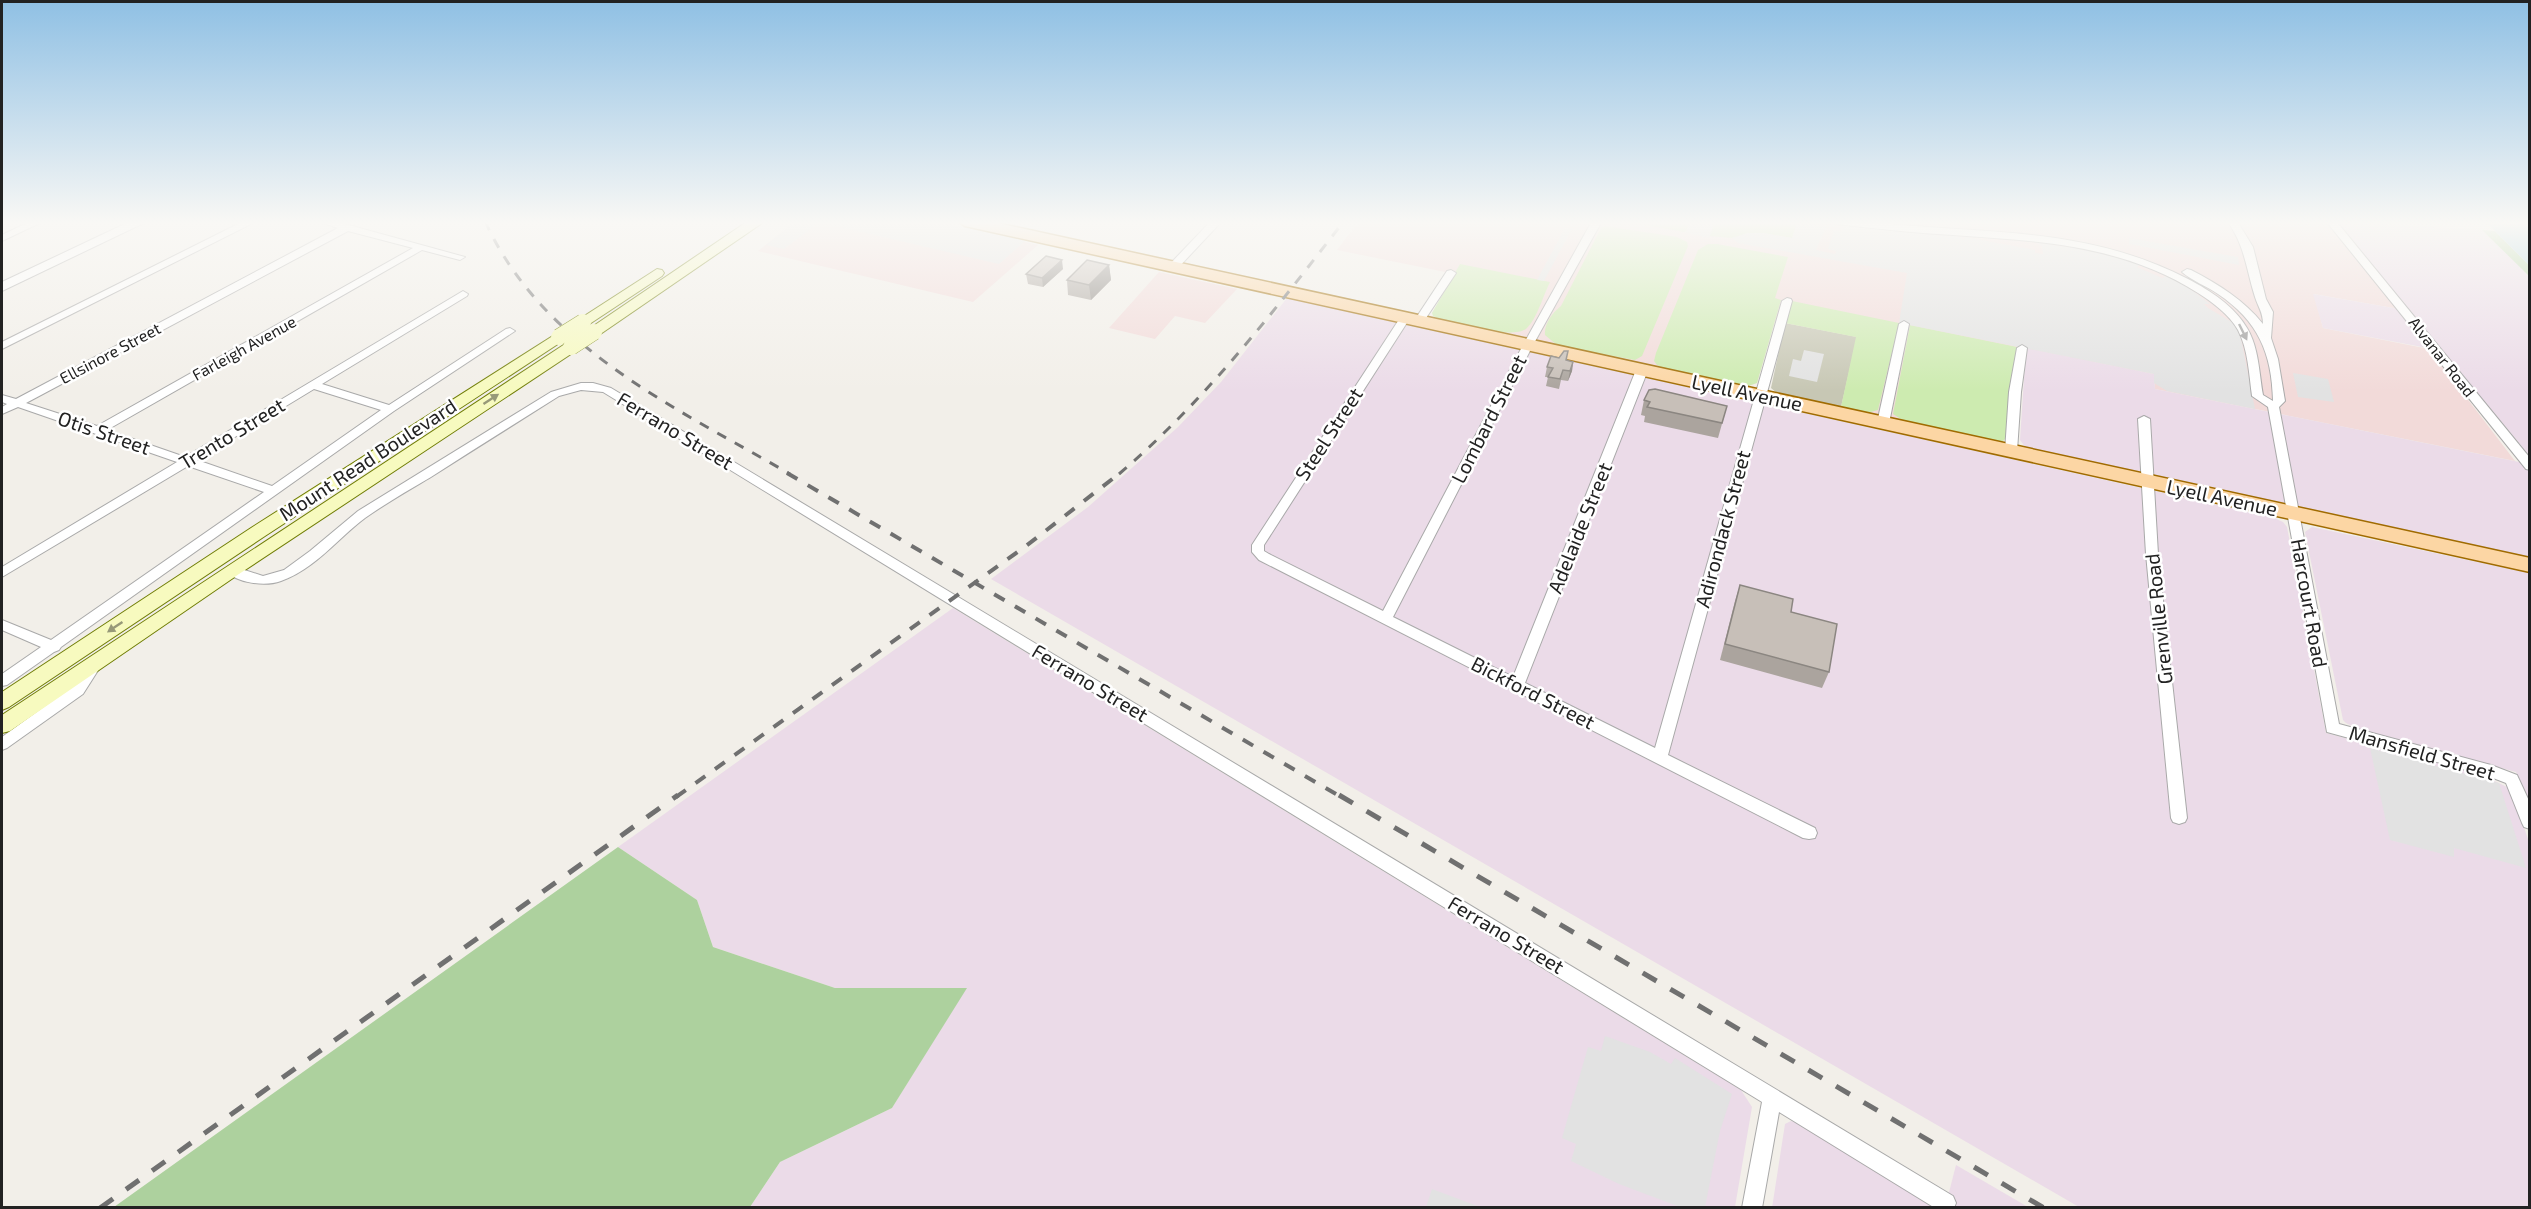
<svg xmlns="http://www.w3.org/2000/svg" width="2531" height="1209" font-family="'Exo 2',sans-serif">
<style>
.commercial{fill:#f2dad9}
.industrial{fill:#ebdbe8}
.construction{fill:#c7c7b4}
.grass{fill:#cdebb0}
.forest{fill:#add19e}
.parking{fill:#e2e2e2}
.water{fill:#aad3df}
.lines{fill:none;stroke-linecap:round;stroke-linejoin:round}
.minor-casing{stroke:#a9a9a9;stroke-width:2}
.tertiary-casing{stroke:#a9a9a9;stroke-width:2}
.secondary-casing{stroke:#707d05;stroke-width:2}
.primary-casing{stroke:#a06b00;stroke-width:3}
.minor{fill:#fff;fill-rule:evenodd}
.tertiary{fill:#fff;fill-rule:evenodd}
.secondary{fill:#f7fabf;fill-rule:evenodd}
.primary{fill:#fcd6a4;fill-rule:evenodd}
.rail-far2{stroke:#707070;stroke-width:3;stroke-dasharray:10 10;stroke-linecap:butt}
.rail-far1{stroke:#707070;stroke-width:4;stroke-dasharray:12 12;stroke-linecap:butt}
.rail{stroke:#707070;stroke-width:5;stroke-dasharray:16 16;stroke-linecap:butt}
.secondary-bridge-casing{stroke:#707d05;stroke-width:17;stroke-linecap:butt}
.secondary-bridge{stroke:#f7fabf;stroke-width:16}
.wall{fill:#aba49e}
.shaded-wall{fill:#8b8681}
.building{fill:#c7bfb8;stroke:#8b8681;stroke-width:1.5}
.oneway{fill:#9c9c9c}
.oneway2{fill:#979978}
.labels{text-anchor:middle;stroke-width:5;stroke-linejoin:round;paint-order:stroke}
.far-street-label{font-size:16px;fill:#222;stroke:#fff}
.street-label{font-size:20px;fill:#222;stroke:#fff}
</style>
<rect width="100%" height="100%" fill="#f2efe9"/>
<!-- commercial -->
<g class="commercial">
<path d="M796 221H934L1038 245 973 302 758 251Z"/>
<path d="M1359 221H2327L2399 309 2314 294 2323 328 2429 349 2515 461 2155 389 2154 374 2017 347 2006 438 2003 441H1994L1841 407 1856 337 1775 321 1757 383 1745 387 1438 319 1432 313 1455 274 1337 250Z"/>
<path d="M1159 272 1237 289 1205 323 1175 316 1155 339 1109 328Z"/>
</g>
<!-- industrial -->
<g class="industrial">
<path d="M2335 221 2482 230 2529 276V455L2443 351 2323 328 2313 294 2410 311Z"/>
<path d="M1287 298 2272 517 2283 522 2287 527 2326 733 2482 775 2507 787 2514 798 2530 845 2529 1207H2079L991 579 1088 507 1178 427 1221 382Z"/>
<path d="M2026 348 2154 374 2155 389 2529 464V559L2026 448 2020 440Z"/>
<path d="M2312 527 2529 573V803L2516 772 2358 729 2346 723 2343 720 2305 532Z"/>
<path d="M953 608 1741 1090 1752 1107 1735 1207H750L780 1162 892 1108 966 988H835L713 947 697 900 618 847Z"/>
<path d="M1791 1121 1797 1123 1939 1208H1772L1785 1124Z"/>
<path d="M1956 1165 2028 1207 1945 1208Z"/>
</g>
<!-- construction -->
<path class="construction" d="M1785 323 1857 337 1841 407 1778 394 1771 388Z"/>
<!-- grass -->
<g class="grass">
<path d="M1623 221H1690L1686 231 1684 232Z"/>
<path d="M1715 221H1798L1792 238 1763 233H1748L1732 238 1709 236Z"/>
<path d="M1605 226 1677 237 1687 242 1688 246 1642 356 1635 360 1558 346 1545 335C1544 324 1552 313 1561 306L1601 228Z"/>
<path d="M1708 244H1717L1788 257 1775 298 1781 300 1757 383 1745 387 1665 369 1657 365 1654 361 1656 353 1698 250Z"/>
<path d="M1460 264 1550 282C1543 296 1537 319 1526 329 1512 339 1448 325 1433 316L1432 313Z"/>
<path d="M1792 301 1899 323 1878 410 1867 413 1841 407 1856 337 1785 323Z"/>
<path d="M1910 325 2017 347 2006 438 2003 441H1994L1904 421 1893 414Z"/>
</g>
<!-- forest -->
<g class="forest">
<path d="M2482 230 2495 231 2529 265V276Z"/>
<path d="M618 847 697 900 713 947 835 988H967L892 1108 780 1162 750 1207H114Z"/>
</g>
<!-- parking -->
<g class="parking">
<path d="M796 221H934L1025 241 999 264 823 223 817 224 784 249 766 245Z"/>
<path d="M1690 221H1715L1709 238 1686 233Z"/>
<path d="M1798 221 1826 227 1816 250 1835 254 1836 251 1828 249 1834 230 1841 231 1845 229V226L1958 236 1964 240 1965 237 2035 250V253L2043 254 2042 246 2036 242 2065 247V244L2091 249 2140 264 2137 267 2162 278 2167 276 2189 288 2210 304H2204L2208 308 2235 324 2241 339 2255 409 2167 391 2154 383V374L1899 323 1907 273 1738 243 1732 238 1748 233H1763L1792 238Z"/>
<path d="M1565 228 1572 229 1544 281 1537 280Z"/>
<path d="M2129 238 2238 257 2239 265 2129 244Z"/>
<path d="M1804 350 1824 354 1817 382 1789 376 1793 359 1801 361Z"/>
<path d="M2293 373 2328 379 2334 402 2298 397Z"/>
<path d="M2370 748 2499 783 2526 868 2454 848V857L2390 840Z"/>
<path d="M1605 1036 1650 1052 1671 1064 1675 1058 1732 1094 1720 1131 1705 1207H1680L1619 1184 1571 1161 1576 1144 1562 1138 1588 1047 1601 1051Z"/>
<path d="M1432 1189 1480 1207H1426Z"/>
</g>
<!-- water -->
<path class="water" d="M2485 221H2522L2529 229V265Z"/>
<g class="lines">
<defs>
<g id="minor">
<path d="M31 221H44L2 241V235Z"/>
<path d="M244 221H257L2 349V342Z"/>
<path d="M317 221H334L465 257 460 260 422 250 107 430 185 457 463 291 468 294 467 296 322 384 389 405 506 329 510 328 515 331 394 411 61 647 59 650 54 652 7 685 2 686V674L41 647 2 630V620L51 640 264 492 188 466 2 577V567L177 462 18 407 2 414V407L7 404 2 402V395L16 399 338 228ZM348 231 413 248 97 426 26 403ZM314 389 381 410 272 486 197 460Z"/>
<path d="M1211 221H1222L1177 269H1169V265Z"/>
<path d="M1592 221H1602L1533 345 1393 617 1513 677 1636 370 1638 368H1646L1648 370 1525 683 1655 748 1782 301 1787 298 1791 299 1792 301 1668 755 1815 828 1817 833 1815 838 1809 839 1803 838 1259 560 1252 552V545L1400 318 1405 315 1409 316 1410 318 1264 545V551L1269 554 1383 611 1523 345Z"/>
<path d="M1830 221H1862C1977 235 2082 224 2188 279 2211 291 2234 306 2247 328 2259 348 2259 373 2263 395L2273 401C2272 353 2258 321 2218 294 2207 286 2192 281 2182 272L2187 269 2191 270C2218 284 2244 300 2263 324 2263 312 2258 307 2255 297 2246 269 2245 245 2227 221H2237L2253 247 2266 299 2273 312 2271 338 2278 359 2285 401 2279 407 2339 724 2491 765 2517 775 2530 803V829L2524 827 2522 823 2506 783 2488 776 2327 732 2268 407 2252 396C2249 374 2248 349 2238 330 2229 314 2212 302 2198 293 2123 245 2039 241 1953 235 1913 233 1874 228 1835 224Z"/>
<path d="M2326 221H2336L2530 458V470L2526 469Z"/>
<path d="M1451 270 1456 273 1424 321 1419 324 1415 323 1414 321 1447 271Z"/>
<path d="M1904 321 1909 324 1889 423 1883 426 1877 423 1899 324Z"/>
<path d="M2022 345 2027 348 2021 392 2017 451 2011 455 2005 451 2009 392 2017 348Z"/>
<path d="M581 383H593L611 388 1953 1196 1956 1203 1954 1208H1935L1779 1112 1762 1208H1742L1762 1102 603 392 581 390 559 396C516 423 473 450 431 477 409 490 386 503 365 518 337 539 315 569 281 581 265 587 236 583 225 570L232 566 263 576 284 570 310 551 358 511 551 392Z"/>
<path d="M2144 416 2150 419 2158 554 2187 818 2185 822 2179 824 2173 822 2171 818 2146 554 2138 419Z"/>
<path d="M97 656 102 657 104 661 83 694 7 748 2 750V737L73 686 92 657Z"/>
</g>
<path id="tertiary" d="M131 221H148L2 291V282Z"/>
<g id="secondary">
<path d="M748 221H765L599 335H589L586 332 589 329Z"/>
<path d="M657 269 662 270 664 273 662 276 588 325H578L575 322Z"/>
<path d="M559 332 564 334 567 337 564 340 265 536 9 707 2 710V692L251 528Z"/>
<path d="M571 342 579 347 577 350 239 574 10 731 2 733V715L565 344Z"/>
</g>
<path id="primary" d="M957 221H988L2530 558V572L965 226Z"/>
</defs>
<!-- minor casing -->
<use href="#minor" class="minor-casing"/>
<!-- tertiary casing -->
<use href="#tertiary" class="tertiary-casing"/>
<!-- secondary casing -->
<use href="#secondary" class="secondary-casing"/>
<!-- primary casing -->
<use href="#primary" class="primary-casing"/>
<!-- minor -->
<use href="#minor" class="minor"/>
<!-- tertiary -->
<use href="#tertiary" class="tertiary"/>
<!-- secondary -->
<use href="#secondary" class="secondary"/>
<!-- primary -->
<use href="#primary" class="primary"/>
<!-- rail-far2 -->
<g class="rail-far2">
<path d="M485 221C542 347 676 408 790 474"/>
<path d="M1119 474C1206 400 1274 311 1344 221"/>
</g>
<!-- rail-far1 -->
<g class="rail-far1">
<path d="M787 473 1341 797"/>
<path d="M676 797 1026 546 1120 473"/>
</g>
<!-- rail -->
<g class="rail">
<path d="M1339 795 2044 1208"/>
<path d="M100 1208 678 795"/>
</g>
<defs>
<g id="secondary-bridge">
<path d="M559 337 583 322"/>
<path d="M571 347 594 332"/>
</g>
</defs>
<!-- secondary-bridge casing -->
<use href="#secondary-bridge" class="secondary-bridge-casing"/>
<!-- secondary-bridge -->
<use href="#secondary-bridge" class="secondary-bridge"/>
</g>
<!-- wall -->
<g class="wall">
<path d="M1109 265 1111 280 1091 300 1068 295 1067 280Z"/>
<path d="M1063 269 1043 287 1028 284 1026 274Z"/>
<path d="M1559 358 1573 362 1572 371 1568 381 1561 380 1559 389 1546 386 1548 377H1545L1547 367Z"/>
<path d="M1644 400 1727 406 1718 438 1644 422 1645 416 1641 415Z"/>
<path d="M1740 585 1791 612 1829 672 1822 688 1720 660 1735 601Z"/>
</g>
<!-- shaded-wall -->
<g class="shaded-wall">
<path d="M1062 260 1063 269 1043 287 1042 278Z"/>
<path d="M1109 265 1111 280 1091 300 1089 285Z"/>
<path d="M1573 362 1572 371 1568 381 1570 371Z"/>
</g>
<!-- building -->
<g class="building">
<path d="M1046 256 1062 260 1042 278 1026 274Z"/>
<path d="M1087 260 1109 265 1089 285 1067 280Z"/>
<path d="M1564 351H1568L1566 360 1573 362 1570 371 1563 370 1560 379 1548 377 1553 368 1547 367 1551 356 1559 358Z"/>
<path d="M1655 389 1727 406 1722 423 1647 407 1650 402 1644 400 1649 390Z"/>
<path d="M1740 585 1793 599 1791 612 1837 624 1829 672 1725 644Z"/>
</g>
<!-- one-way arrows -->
<defs><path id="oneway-solid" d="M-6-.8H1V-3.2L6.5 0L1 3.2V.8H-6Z" transform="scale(1.5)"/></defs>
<use class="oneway" href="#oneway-solid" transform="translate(2243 332) rotate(64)"/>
<g class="oneway2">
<use href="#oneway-solid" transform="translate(491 399) rotate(-33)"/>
<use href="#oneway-solid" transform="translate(115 627) rotate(146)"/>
</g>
<!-- sky -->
<linearGradient id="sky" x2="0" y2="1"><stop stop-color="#8fc0e4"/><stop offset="0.57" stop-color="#f9f8f5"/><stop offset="1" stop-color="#f9f8f5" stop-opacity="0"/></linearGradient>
<rect width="2531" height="391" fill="url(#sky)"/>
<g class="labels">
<!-- far-street labels -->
<g class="far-street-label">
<text transform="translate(244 348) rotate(-29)" y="6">Farleigh Avenue</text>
<text transform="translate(110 353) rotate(-28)" y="6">Ellsinore Street</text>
<text transform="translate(2442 357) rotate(52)" y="6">Alvanar Road</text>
</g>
<!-- street labels -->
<g class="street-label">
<text transform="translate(1747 393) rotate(12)" y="7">Lyell Avenue</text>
<text transform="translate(1489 419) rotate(-63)" y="7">Lombard Street</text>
<text transform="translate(675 431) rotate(31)" y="7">Ferrano Street</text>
<text transform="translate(104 433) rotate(19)" y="7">Otis Street</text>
<text transform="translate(232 434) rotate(-31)" y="7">Trento Street</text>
<text transform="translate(1329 434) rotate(-57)" y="7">Steel Street</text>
<text transform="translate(368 460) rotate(-33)" y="7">Mount Read Boulevard</text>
<text transform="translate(2222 498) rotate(12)" y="7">Lyell Avenue</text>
<text transform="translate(1580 528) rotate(-68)" y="7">Adelaide Street</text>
<text transform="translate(1723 529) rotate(-75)" y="7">Adirondack Street</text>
<text transform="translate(2309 603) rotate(80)" y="7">Harcourt Road</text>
<text transform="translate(2159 619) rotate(-96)" y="7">Grenville Road</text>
<text transform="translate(1090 683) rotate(31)" y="7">Ferrano Street</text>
<text transform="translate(1533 693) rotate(27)" y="7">Bickford Street</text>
<text transform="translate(2422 753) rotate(16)" y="7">Mansfield Street</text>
<text transform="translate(1506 935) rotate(31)" y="7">Ferrano Street</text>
</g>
</g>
<!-- border -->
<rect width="2531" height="1209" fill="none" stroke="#222222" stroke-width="6"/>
</svg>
